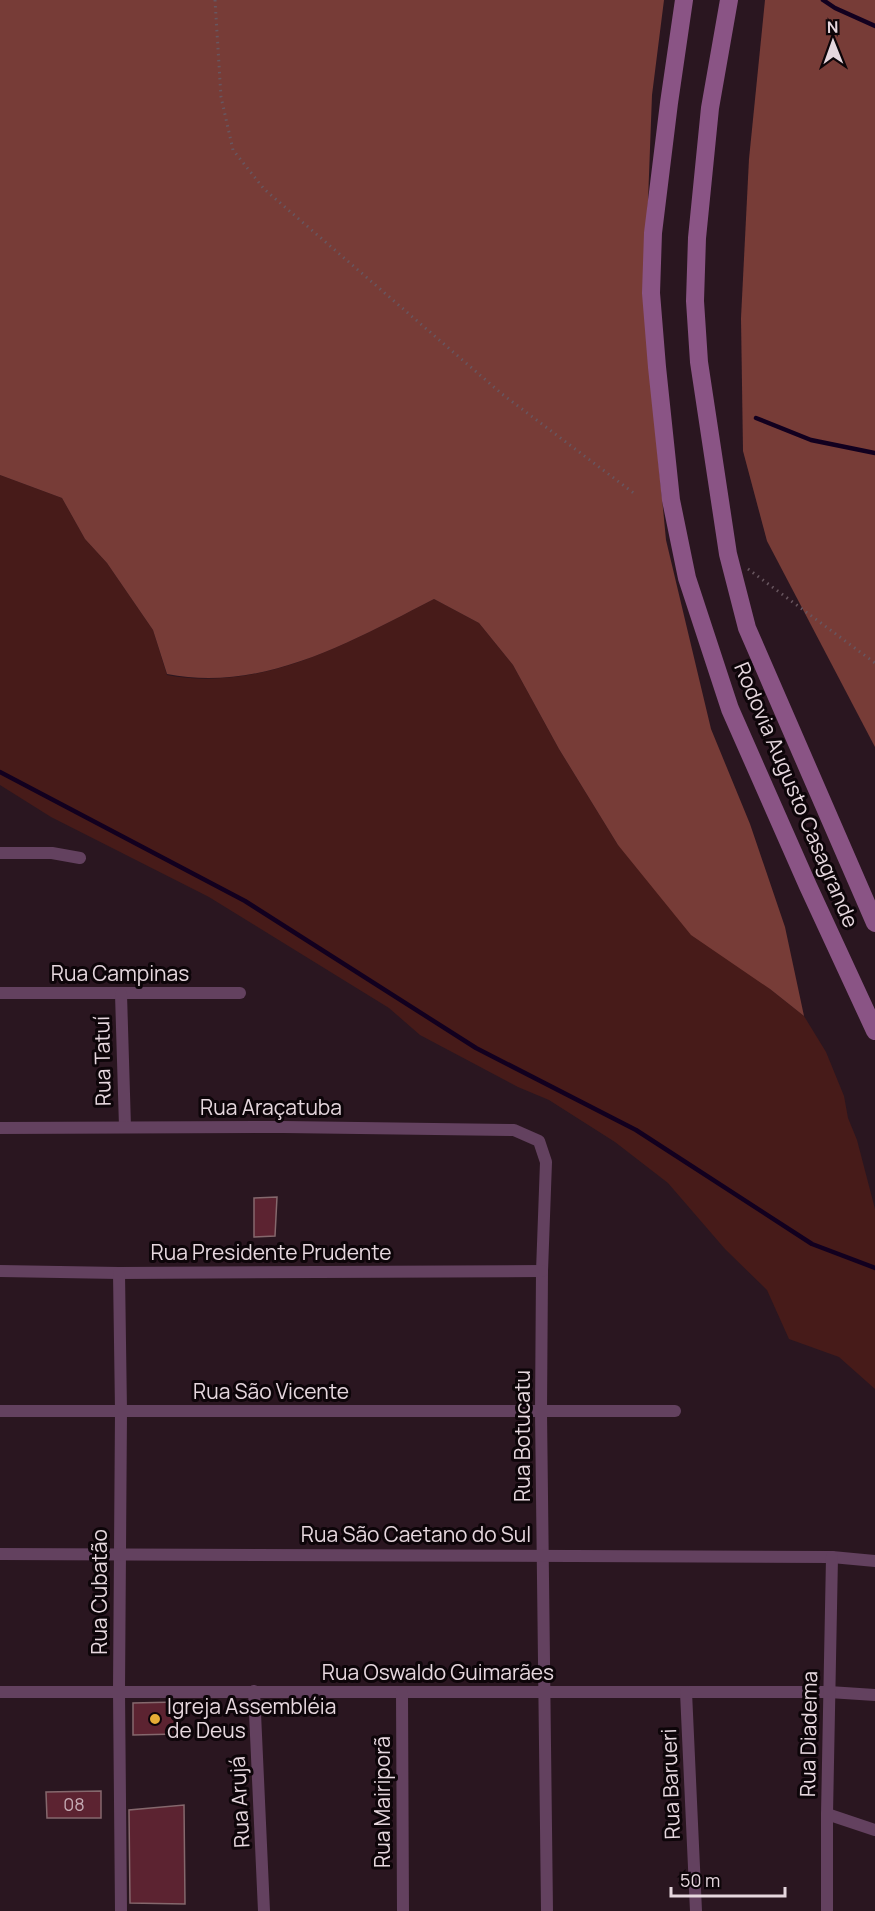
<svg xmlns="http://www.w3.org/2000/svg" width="875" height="1911" font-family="Manrope,sans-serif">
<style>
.green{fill:#471b19}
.forest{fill:#773c37}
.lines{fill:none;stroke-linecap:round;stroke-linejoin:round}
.stream{stroke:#12001f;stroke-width:4.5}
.building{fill:#5c2331;stroke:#85686d;stroke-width:1.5}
.path{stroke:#68565f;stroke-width:3;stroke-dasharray:1.5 4.5;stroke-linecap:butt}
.minor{stroke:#63415f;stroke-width:12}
.secondary{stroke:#8a5485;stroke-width:18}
.poi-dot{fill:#e6ac36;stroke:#0d0509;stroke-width:2}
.labels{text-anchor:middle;stroke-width:6;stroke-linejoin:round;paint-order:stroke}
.number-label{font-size:18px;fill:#c4aab3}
.street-label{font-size:21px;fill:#e6d7de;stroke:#0d0509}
.poi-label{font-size:21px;fill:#e6d7de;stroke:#0d0509;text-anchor:start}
</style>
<rect width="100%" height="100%" fill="#2a1620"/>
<!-- green -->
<path class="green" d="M0 475 62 498 85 539 107 563 153 630 167 675C263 693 352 641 434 599L479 623 513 665 559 749 618 845 770 989 804 1016 826 1052 844 1096 848 1118 857 1140 875 1209V1389L839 1357 789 1339 767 1290 725 1249 668 1183 615 1142 549 1100 518 1087 420 1035 389 1008 209 897 51 817 0 785Z"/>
<!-- forest -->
<g class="forest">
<path d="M0 0H664L652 95 644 308 666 540 711 729 750 824 785 927 804 1016 770 989 691 935 618 845 559 749 513 665 479 623 434 599C352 641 263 693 167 674L153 630 107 563 85 539 62 498 0 475Z"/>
<path d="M765 0H875V747L767 541 743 451 741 318 749 159Z"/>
</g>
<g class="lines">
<!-- stream -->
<g class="stream">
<path d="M823 0 835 8 875 26"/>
<path d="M756 418 811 440 875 453"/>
<path d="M0 772 245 901 476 1048 636 1130 812 1244 875 1268"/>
</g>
</g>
<!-- building -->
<g class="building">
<path d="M277 1197 275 1236 254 1237V1198Z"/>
<path d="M177 1702V1734L133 1735V1703Z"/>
<path d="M101 1791V1818H47L46 1792Z"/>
<path d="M184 1805 185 1904 130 1903 129 1810Z"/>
</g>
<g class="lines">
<!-- path -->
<g class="path">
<path d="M215 0 221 97 233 150 264 189 502 394 635 494"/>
<path d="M748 569 875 663"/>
</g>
<!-- minor -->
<g class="minor">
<path d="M0 853H52L80 858"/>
<path d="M0 993H240"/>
<path d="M121 994 125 1127"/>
<path d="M0 1128 283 1127 514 1130 539 1141 546 1162 542 1271 541 1412 547 1911"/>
<path d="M0 1271 119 1273 542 1271"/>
<path d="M119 1273 121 1411 119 1691 121 1911"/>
<path d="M0 1411H675"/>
<path d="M0 1554 832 1557 875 1561"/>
<path d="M254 1691 264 1911"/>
<path d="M0 1692H829L875 1695"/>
<path d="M686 1692 696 1911"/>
<path d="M402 1693 403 1911"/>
<path d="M827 1814 875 1830"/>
<path d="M827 1911V1814L832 1557"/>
</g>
<!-- secondary -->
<g class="secondary">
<path d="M684 0 669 103 653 233 651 293 657 367 671 500 687 578 730 709 808 886 875 1031"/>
<path d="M729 0 710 108 697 238 695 301 699 362 728 554 747 628 875 923"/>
</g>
</g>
<!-- markers -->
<circle class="poi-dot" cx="155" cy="1719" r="6"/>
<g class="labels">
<!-- number labels -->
<g class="number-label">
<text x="74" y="1811">08</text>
</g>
<!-- street labels -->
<g class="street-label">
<text transform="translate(796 795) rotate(67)" y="7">Rodovia Augusto Casagrande</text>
<text x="120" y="981">Rua Campinas</text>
<text transform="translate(103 1061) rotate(-91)" y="7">Rua Tatuí</text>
<text x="271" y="1115">Rua Araçatuba</text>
<text x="271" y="1260">Rua Presidente Prudente</text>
<text x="271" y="1399">Rua São Vicente</text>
<text transform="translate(523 1436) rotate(-90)" y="7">Rua Botucatu</text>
<text x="416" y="1542">Rua São Caetano do Sul</text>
<text transform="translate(100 1592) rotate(-90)" y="7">Rua Cubatão</text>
<text x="438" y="1680">Rua Oswaldo Guimarães</text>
<text transform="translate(809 1734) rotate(-89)" y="7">Rua Diadema</text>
<text transform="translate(671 1784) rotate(-92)" y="7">Rua Barueri</text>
<text transform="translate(240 1802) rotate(-93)" y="7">Rua Arujá</text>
<text transform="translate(383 1802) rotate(-90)" y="7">Rua Mairiporã</text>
</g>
<!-- poi labels -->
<g class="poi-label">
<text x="167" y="1714">Igreja Assembléia<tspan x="167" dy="24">de Deus</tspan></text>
</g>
</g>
<!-- north arrow -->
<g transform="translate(833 42) rotate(359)" stroke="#0d0509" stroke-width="4.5" paint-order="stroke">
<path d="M0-4.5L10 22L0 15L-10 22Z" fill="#e6d7de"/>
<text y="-9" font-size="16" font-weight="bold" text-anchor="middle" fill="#e6d7de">N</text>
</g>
<!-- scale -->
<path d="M671 1887v9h114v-9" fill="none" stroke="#e6d7de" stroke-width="3"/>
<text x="680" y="1887" font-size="18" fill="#e6d7de" stroke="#0d0509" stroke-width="4.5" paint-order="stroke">50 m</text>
</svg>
